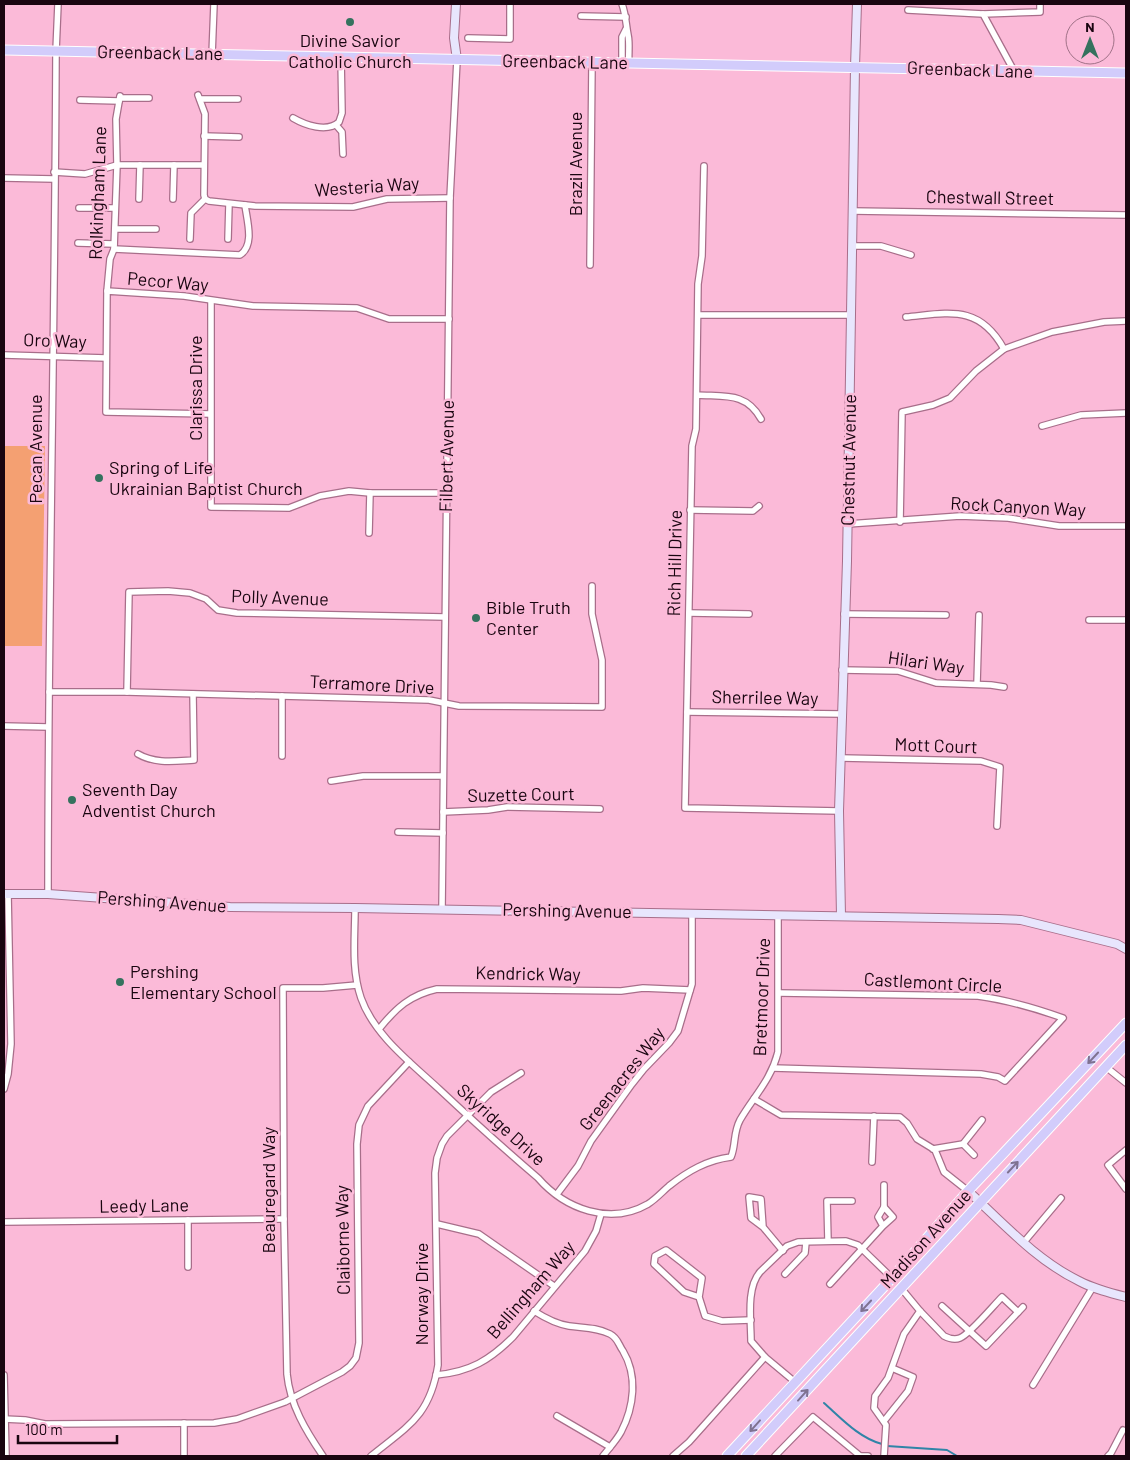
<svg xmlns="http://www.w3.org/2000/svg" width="1130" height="1460" font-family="Barlow,sans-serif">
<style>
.green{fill:#f4a072}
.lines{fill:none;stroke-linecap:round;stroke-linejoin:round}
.stream{stroke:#3084a7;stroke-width:2}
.street-casing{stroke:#a86e8a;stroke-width:8}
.secondary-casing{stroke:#a86e8a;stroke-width:10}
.primary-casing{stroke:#fff;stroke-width:11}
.street{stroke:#fff;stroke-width:5.5}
.secondary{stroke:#e8e6fd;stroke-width:8}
.primary{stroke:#d2ccfb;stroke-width:9}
.oneway{stroke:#7f7291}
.poi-dot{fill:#35725e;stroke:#fbbad8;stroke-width:2}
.labels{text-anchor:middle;stroke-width:5;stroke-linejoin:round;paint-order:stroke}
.poi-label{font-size:18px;fill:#190510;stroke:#fbbad8;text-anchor:start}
.street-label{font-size:18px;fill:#190510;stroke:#fbbad8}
</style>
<rect width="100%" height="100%" fill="#fbbad8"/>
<!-- green -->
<path class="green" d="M4 446H45L42 646H4Z"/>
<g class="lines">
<!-- stream -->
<g class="stream">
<path d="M824 1403C841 1418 859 1438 882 1444"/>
<path d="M887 1446 947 1450 957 1456"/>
</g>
<defs>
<g id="street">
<path d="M622 4C626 15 626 25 628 35 630 44 628 55 629 64"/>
<path d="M908 10 983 14 1014 71"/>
<path d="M983 14 1040 12V4"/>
<path d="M581 16 626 17"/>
<path d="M468 38 510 39V4"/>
<path d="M212 55 214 4"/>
<path d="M622 64V37L626 29"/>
<path d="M198 95 205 114 204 195 205 199 209 201 255 206 353 207 387 199 450 198"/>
<path d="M120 98H149"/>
<path d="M200 99H238"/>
<path d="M80 100 119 101"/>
<path d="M293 118C305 125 327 133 339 122L342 113 341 58"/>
<path d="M336 125 342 132 343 154"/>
<path d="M204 136 239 137"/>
<path d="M704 166 702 256 698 284 696 429 692 446 685 808 839 811"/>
<path d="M54 172 85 174 117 165H204"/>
<path d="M4 178 54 179"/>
<path d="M139 199 140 165"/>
<path d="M173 199 174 165"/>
<path d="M79 208H115"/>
<path d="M853 211 1126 215"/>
<path d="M115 229H156"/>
<path d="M190 239 191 213 205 199"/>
<path d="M228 239 229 204"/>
<path d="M78 243 114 244"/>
<path d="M853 246H881L911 255"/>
<path d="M114 249 240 255C255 245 247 221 245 205"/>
<path d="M590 265 592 63"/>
<path d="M107 291 110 259 114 249 117 165 116 119 120 96"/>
<path d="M211 301V507L289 508 320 496 349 491 370 493H446"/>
<path d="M698 315H851"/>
<path d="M906 317C949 313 979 304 1004 349"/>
<path d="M4 355 106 358"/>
<path d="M697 395C725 397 746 392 761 419"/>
<path d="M210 414 106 412 107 291 184 296 253 306 357 308 389 319H449"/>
<path d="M1042 426 1081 415 1126 413"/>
<path d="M690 510 753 511 759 506"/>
<path d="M900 522 902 412 933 405 950 398 976 371 1004 349 1052 332 1104 322 1126 321"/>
<path d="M848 524 960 516 1008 518 1059 526H1126"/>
<path d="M369 533 370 493"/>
<path d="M689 613 749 614"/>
<path d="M844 614 946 615"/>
<path d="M1089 620H1126"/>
<path d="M842 670 898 671 936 683 991 685 1004 687"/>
<path d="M977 684 979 615"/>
<path d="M49 692H127L429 700 459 706 602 707V660L592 614V586"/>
<path d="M127 692 129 592 168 591 190 593 206 599 218 610 237 613 445 617"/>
<path d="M282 696V756"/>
<path d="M687 712 842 714"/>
<path d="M4 726 48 727"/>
<path d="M138 754C155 764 175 761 194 760L193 694"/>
<path d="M842 758 981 761 1000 767 997 826"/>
<path d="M331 781 363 776H443"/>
<path d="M443 812 488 810 507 807 600 809"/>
<path d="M398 832 443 833"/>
<path d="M48 894C48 613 55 332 56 51L58 4"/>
<path d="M355 908C355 937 351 969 361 998 374 1035 411 1063 439 1089 471 1119 504 1149 538 1178 565 1209 610 1226 648 1204 656 1199 662 1192 669 1186 688 1171 707 1160 731 1157 736 1145 733 1133 740 1120 754 1096 771 1080 778 1052V915"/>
<path d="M442 909 450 198 457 60"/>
<path d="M379 1029C396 1008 410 995 437 989L621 991 643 988 690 990"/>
<path d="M1106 1067 1126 1083"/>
<path d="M773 1068 981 1074 998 1077 1005 1081 1063 1018C1035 1008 1007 1000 978 996L779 993"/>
<path d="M4 1089 8 1074 11 1044 8 894"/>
<path d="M754 1099 781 1115 900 1117 907 1123 917 1139 935 1150 944 1172 968 1191"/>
<path d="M963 1144 974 1155"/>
<path d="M933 1149 963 1144 982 1120"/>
<path d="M1126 1150 1108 1165 1126 1189"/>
<path d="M872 1162 874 1116"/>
<path d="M884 1185V1207"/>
<path d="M557 1194 578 1166 591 1141 632 1084 644 1069 669 1043 678 1031 692 984V914"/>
<path d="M4 1222 284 1219"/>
<path d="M437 1224 479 1234 554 1286"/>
<path d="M763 1227 751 1218 749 1197 761 1199 763 1227 783 1251"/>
<path d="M828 1241 827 1201H852"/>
<path d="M1024 1242 1061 1198"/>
<path d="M188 1267V1220"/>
<path d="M785 1274 805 1253 806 1242"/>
<path d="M830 1284 883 1226 878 1217 884 1207 893 1217 883 1226"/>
<path d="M901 1288 920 1311 944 1336C950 1339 955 1340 960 1338 970 1334 993 1306 1002 1297L1018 1312"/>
<path d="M699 1297 684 1292 654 1264 655 1256 666 1250 702 1278 699 1297 705 1316 722 1321 751 1320"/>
<path d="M942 1306 986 1346 1023 1307"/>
<path d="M534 1311C545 1318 556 1324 569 1326 583 1328 596 1327 610 1334 618 1338 618 1344 623 1351 638 1376 634 1407 621 1432 616 1441 609 1448 603 1456"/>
<path d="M4 1375 6 1456"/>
<path d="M436 1375C470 1372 490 1360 513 1337L585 1251 596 1231 601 1214"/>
<path d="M795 1382 765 1357 751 1341C751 1321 746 1288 760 1272L787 1246 798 1242 846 1241 858 1245 892 1278"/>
<path d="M1033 1385 1093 1287"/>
<path d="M557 1416 610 1447"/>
<path d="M4 1419 25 1420 45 1424 214 1423 237 1419 285 1402 342 1372 350 1366 356 1358 359 1343 357 1144 359 1125 368 1106 409 1062"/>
<path d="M884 1421 908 1391 913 1377 892 1368"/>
<path d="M184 1423V1456"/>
<path d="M323 1456C306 1431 290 1405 287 1374L284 1219 283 988H323L357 985"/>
<path d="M371 1456C408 1426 430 1416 438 1365L435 1173 437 1158 442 1144 447 1136 491 1092 521 1073"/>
<path d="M673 1456 689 1442 765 1357"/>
<path d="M775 1456 813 1417 859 1455"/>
<path d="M858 1456H868"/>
<path d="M884 1456 886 1425 874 1408 875 1396 888 1378 904 1334 920 1311"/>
<path d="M1108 1456 1111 1453 1123 1430"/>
</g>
<g id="secondary">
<path d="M456 4 454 38 457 60"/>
<path d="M4 894H48L230 907 355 908 998 919 1021 920 1117 944 1126 949"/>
<path d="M841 916 839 811 847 561 855 67 857 4"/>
<path d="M968 1191C1003 1223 1036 1260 1079 1281 1094 1289 1110 1293 1126 1297"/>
</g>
<g id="primary">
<path d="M4 50C378 59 752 65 1126 73"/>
<path d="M727 1456 892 1278 968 1191 1126 1023"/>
<path d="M746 1456 1126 1045"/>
</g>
</defs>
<!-- street casing -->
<use href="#street" class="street-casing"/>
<!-- secondary casing -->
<use href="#secondary" class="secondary-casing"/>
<!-- primary casing -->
<use href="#primary" class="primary-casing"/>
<!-- street -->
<use href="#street" class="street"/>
<!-- secondary -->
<use href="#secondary" class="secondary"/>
<!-- primary -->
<use href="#primary" class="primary"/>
</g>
<!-- one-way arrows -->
<defs><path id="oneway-shaft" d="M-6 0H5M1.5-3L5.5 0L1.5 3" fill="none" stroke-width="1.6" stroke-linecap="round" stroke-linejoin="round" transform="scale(1.25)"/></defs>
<g class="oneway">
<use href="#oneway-shaft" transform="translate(1093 1058) rotate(133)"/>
<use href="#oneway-shaft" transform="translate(1013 1167) rotate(-47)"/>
<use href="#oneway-shaft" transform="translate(866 1306) rotate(133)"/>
<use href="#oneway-shaft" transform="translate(803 1395) rotate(-48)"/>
<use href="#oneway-shaft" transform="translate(755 1426) rotate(132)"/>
</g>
<!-- markers -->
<g class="poi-dot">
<circle cx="350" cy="22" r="5"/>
<circle cx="99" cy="478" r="5"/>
<circle cx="476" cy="618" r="5"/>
<circle cx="72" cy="800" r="5"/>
<circle cx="120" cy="982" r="5"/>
</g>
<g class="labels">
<!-- poi labels -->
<g class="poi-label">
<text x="350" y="47" text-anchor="middle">Divine Savior<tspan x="350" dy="21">Catholic Church</tspan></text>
<text x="109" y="474">Spring of Life<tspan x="109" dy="21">Ukrainian Baptist Church</tspan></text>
<text x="486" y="614">Bible Truth<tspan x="486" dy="21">Center</tspan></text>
<text x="82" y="796">Seventh Day<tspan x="82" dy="21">Adventist Church</tspan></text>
<text x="130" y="978">Pershing<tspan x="130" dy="21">Elementary School</tspan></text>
</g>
<!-- street labels -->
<g class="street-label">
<text transform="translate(160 53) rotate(1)" y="6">Greenback Lane</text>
<text transform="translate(565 62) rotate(1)" y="6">Greenback Lane</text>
<text transform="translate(970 70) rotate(2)" y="6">Greenback Lane</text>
<text transform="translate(576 164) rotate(-90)" y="6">Brazil Avenue</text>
<text transform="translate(367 187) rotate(-4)" y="6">Westeria Way</text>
<text transform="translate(98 193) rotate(-88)" y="6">Rolkingham Lane</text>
<text transform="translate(990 198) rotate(1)" y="6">Chestwall Street</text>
<text transform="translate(168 282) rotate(5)" y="6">Pecor Way</text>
<text transform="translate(55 341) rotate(2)" y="6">Oro Way</text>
<text transform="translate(196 388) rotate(-90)" y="6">Clarissa Drive</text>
<text transform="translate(36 449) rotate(-90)" y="6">Pecan Avenue</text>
<text transform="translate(447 456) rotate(-89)" y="6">Filbert Avenue</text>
<text transform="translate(849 460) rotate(-89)" y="6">Chestnut Avenue</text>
<text transform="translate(1018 507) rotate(3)" y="6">Rock Canyon Way</text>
<text transform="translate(675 563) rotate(-89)" y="6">Rich Hill Drive</text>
<text transform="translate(280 598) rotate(2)" y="6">Polly Avenue</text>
<text transform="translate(926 663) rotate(8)" y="6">Hilari Way</text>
<text transform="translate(372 685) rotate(3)" y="6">Terramore Drive</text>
<text transform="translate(765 698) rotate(1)" y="6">Sherrilee Way</text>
<text transform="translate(936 746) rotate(2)" y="6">Mott Court</text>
<text transform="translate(521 795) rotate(-1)" y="6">Suzette Court</text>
<text transform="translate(162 902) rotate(4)" y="6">Pershing Avenue</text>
<text transform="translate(567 911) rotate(1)" y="6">Pershing Avenue</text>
<text transform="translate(528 974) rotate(1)" y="6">Kendrick Way</text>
<text transform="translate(933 983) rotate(3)" y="6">Castlemont Circle</text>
<text transform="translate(762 997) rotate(-88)" y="6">Bretmoor Drive</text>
<text transform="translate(622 1079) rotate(-52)" y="6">Greenacres Way</text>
<text transform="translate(501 1125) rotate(42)" y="6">Skyridge Drive</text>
<text transform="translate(269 1190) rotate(-90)" y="6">Beauregard Way</text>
<text transform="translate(144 1206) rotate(-1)" y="6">Leedy Lane</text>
<text transform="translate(926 1239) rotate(-48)" y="6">Madison Avenue</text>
<text transform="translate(343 1240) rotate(-91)" y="6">Claiborne Way</text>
<text transform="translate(531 1290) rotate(-49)" y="6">Bellingham Way</text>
<text transform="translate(422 1294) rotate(-90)" y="6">Norway Drive</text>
</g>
</g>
<!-- border -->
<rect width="1130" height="1460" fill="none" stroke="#190510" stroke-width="10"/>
<!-- north arrow -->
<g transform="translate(1090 40)"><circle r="24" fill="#fbbad8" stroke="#a17288"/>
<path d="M0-4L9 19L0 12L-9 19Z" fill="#35725e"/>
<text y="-8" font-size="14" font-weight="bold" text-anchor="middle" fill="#190510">N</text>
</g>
<!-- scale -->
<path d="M18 1435v8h99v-8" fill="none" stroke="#190510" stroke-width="2.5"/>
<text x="25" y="1435" font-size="15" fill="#190510" stroke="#fbbad8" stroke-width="4" paint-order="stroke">100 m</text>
</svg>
